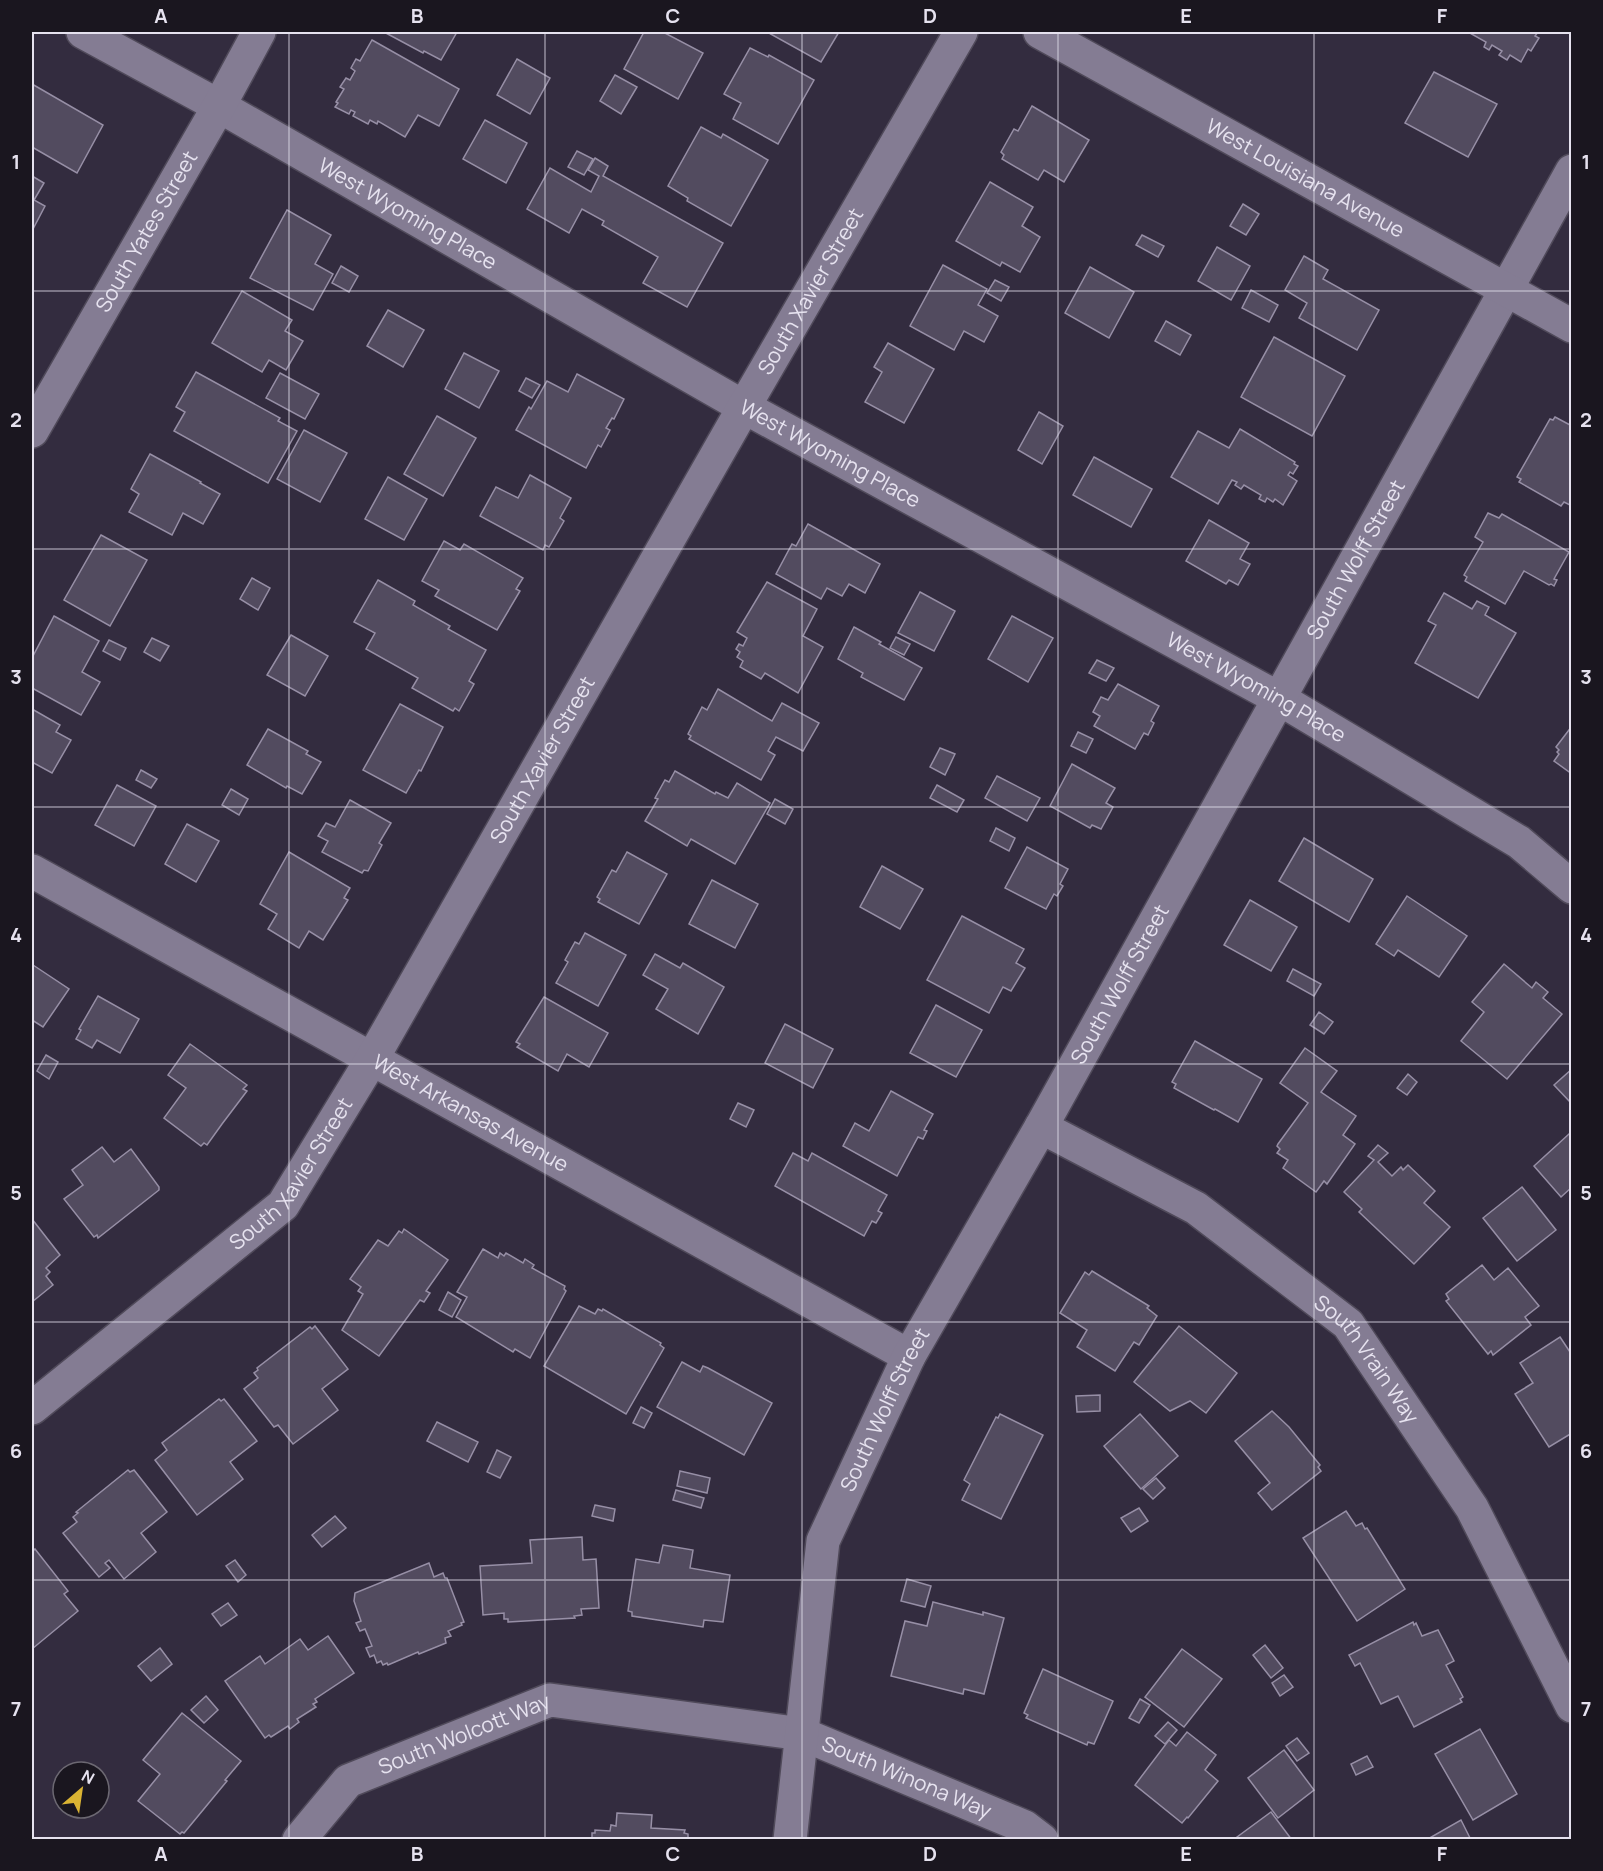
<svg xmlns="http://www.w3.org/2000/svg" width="1603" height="1871" font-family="Manrope,sans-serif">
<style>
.building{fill:#524b5f;stroke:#978fa6;stroke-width:1.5}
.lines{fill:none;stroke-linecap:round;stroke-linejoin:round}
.street-casing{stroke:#504a5a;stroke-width:36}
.secondary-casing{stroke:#504a5a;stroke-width:36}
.street{stroke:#847c93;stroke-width:33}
.secondary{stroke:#847c93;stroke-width:33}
.grid{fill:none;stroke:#e6e2ef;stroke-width:1.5;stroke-opacity:0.55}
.labels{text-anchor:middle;stroke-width:4.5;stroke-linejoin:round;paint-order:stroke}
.street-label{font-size:21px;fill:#e6e2ef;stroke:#1a161f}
.neatline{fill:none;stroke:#e6e2ef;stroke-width:2}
.grid-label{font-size:20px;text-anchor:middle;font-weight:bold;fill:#e6e2ef}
</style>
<rect width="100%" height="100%" fill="#332c3f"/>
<!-- building -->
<g class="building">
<path d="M384 32H457L441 60 424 51 423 53Z"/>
<path d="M644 32H663L703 53 678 99 624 69Z"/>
<path d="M767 32H839L821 62Z"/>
<path d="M1468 32H1538L1535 36 1539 38 1531 51 1528 49 1521 62 1510 55 1507 60 1499 55 1502 51 1492 45 1489 50 1484 47 1486 42Z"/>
<path d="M372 40 459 89 439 126 418 115 405 137 378 121 377 124 370 120 368 124 353 116 355 112 351 110 349 114 335 107 338 103 336 102 344 89 340 87 346 78 350 80 355 71 351 68 356 59 360 61Z"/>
<path d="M750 48 768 57 769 55 814 80 778 144 733 119 741 103 724 94Z"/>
<path d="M517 59 550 78 530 114 497 95Z"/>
<path d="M1434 72 1497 104 1468 157 1405 123Z"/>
<path d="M615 75 637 87 621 114 600 101Z"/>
<path d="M32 84 103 125 77 173 32 147Z"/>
<path d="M1032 106 1089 140 1064 182 1044 170 1038 180 1002 159 1004 155 1001 152 1014 129 1018 131Z"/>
<path d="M485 120 527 143 506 183 463 159Z"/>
<path d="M701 127 721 138 723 134 768 160 731 226 687 201 688 198 668 186Z"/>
<path d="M577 151 593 159 584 175 568 167Z"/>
<path d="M595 158 608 166 603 176 723 243 687 307 643 283 658 257 602 225 604 221 582 209 569 233 527 209 550 168 591 192 599 176 588 170Z"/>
<path d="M32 176 44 183 34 200 45 206 32 231Z"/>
<path d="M990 182 1033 207 1022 226 1040 237 1020 272 1002 262 1000 266 956 241Z"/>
<path d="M1243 204 1259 214 1246 235 1230 226Z"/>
<path d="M287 210 331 235 315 264 333 274 313 310 250 278Z"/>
<path d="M1142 235 1164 246 1158 257 1136 245Z"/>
<path d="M1217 247 1250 266 1231 300 1198 281Z"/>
<path d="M1304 256 1328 270 1323 279 1379 310 1357 350 1299 318 1307 303 1285 290Z"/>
<path d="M943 265 987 289 978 305 998 316 984 342 964 331 954 350 910 326Z"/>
<path d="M341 266 358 276 349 292 332 283Z"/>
<path d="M1090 267 1134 292 1109 338 1065 313Z"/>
<path d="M995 280 1009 287 1001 301 987 293Z"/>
<path d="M1251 290 1278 305 1269 322 1242 308Z"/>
<path d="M242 291 292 320 285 331 303 341 286 370 269 360 262 372 212 343Z"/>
<path d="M388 310 424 330 403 367 367 346Z"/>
<path d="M1166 321 1191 335 1180 355 1155 341Z"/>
<path d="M1274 337 1345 376 1312 436 1241 397Z"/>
<path d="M888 343 934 369 904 423 865 402 882 372 874 367Z"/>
<path d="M464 353 499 371 479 408 445 389Z"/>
<path d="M196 372 280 418 278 421 297 431 268 483 174 431 185 412 176 407Z"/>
<path d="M280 373 319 394 305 419 266 398Z"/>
<path d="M577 374 624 399 614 419 612 418 606 428 610 430 601 447 598 445 586 468 516 430 529 407 531 409 547 381 568 392Z"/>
<path d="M526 378 540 385 532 398 519 391Z"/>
<path d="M1039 412 1063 426 1042 464 1018 450Z"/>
<path d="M437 416 476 438 443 496 404 474Z"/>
<path d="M1555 417 1572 426V506L1564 502 1561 506 1519 482 1521 479 1517 477 1550 419 1553 420Z"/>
<path d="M1240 429 1295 462 1294 464 1298 466 1293 474 1290 472 1288 475 1297 481 1283 505 1275 499 1273 502 1267 498 1265 502 1259 499 1261 495 1244 485 1241 489 1235 485 1237 482 1232 480 1218 504 1171 477 1198 431 1229 448Z"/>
<path d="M304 430 347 453 320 502 277 479Z"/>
<path d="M150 454 201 482 200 483 220 494 203 524 183 513 172 535 129 512 139 494 131 489Z"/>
<path d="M1094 457 1152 489 1131 527 1073 495Z"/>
<path d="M530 475 571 498 560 518 564 521 549 547 545 545 543 550 480 516 496 487 518 498Z"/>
<path d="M388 477 427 499 404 540 365 519Z"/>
<path d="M1488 513 1499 518 1502 514 1569 552 1554 579 1557 580 1554 586 1551 584 1549 585 1524 571 1505 604 1465 581 1467 577 1464 575 1483 542 1475 537Z"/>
<path d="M1209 520 1249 543 1240 559 1250 564 1238 585 1229 580 1226 584 1186 561Z"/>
<path d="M808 524 880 564 865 593 849 584 842 596 827 588 821 599 776 574 792 544 796 546Z"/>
<path d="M101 535 147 560 110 626 64 600Z"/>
<path d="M444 541 460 550 464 544 523 578 516 589 520 591 497 630 435 596 439 590 422 581Z"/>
<path d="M252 578 270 588 258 610 240 599Z"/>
<path d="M378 580 415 601 413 605 450 626 448 629 486 650 469 681 474 684 459 711 455 708 453 711 412 688 418 678 366 649 375 633 354 622Z"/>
<path d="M767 582 817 609 803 636 823 647 798 693 765 673 761 679 740 667 743 661 737 657 740 652 736 649 739 644 743 646 747 638 737 632Z"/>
<path d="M920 592 955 611 934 651 898 633Z"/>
<path d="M1444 593 1472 609 1477 601 1489 607 1485 615 1516 633 1478 698 1415 663 1436 625 1428 621Z"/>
<path d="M54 616 99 641 82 672 100 682 81 715 32 688V658Z"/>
<path d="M1012 616 1053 638 1028 682 988 659Z"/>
<path d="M854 627 881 642 879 644 922 668 904 700 861 677 863 673 838 659Z"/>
<path d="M291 635 328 656 305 696 267 675Z"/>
<path d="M896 637 910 644 904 655 890 648Z"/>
<path d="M152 638 169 646 160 661 144 652Z"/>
<path d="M109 640 126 648 120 660 103 651Z"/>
<path d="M1097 660 1114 668 1106 681 1089 673Z"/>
<path d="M1118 684 1159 706 1151 721 1154 723 1148 735 1144 733 1135 749 1094 726 1100 716 1093 712 1101 697 1108 700Z"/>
<path d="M718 689 772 721 782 703 819 723 803 751 776 737 768 751 775 755 761 780 689 739 691 736 688 734 702 707 707 710Z"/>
<path d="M400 704 443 727 421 771 419 770 406 793 363 770Z"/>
<path d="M32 709 60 725 56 732 71 740 52 773 32 762Z"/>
<path d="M1572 726V774L1554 761 1559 754 1557 752 1559 750 1556 747Z"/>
<path d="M268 729 308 751 306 754 321 762 302 794 287 786 286 788 247 765Z"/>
<path d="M1078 732 1093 739 1086 753 1071 746Z"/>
<path d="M940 748 955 754 945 775 930 767Z"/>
<path d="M1072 764 1115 788 1106 803 1113 807 1101 829 1092 825 1090 828 1050 806Z"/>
<path d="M141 770 157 779 151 788 136 780Z"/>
<path d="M675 771 715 794 716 792 728 798 737 783 770 803 735 864 691 839 687 846 645 821 658 799 655 798 665 780 669 782Z"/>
<path d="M997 776 1040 798 1027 821 985 798Z"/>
<path d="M117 785 156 806 134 846 95 825Z"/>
<path d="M937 785 964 800 957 812 930 798Z"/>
<path d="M231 789 248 799 239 815 222 805Z"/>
<path d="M775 799 793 809 785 824 767 814Z"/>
<path d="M350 800 391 823 379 843 382 845 368 871 364 870 362 873 322 852 328 841 318 836 326 823 335 827Z"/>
<path d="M187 824 219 841 196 882 165 864Z"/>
<path d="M996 828 1015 838 1009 851 990 841Z"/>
<path d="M1304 838 1373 879 1349 922 1279 881Z"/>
<path d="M1027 847 1068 869 1060 884 1063 886 1057 896 1054 894 1046 909 1005 888Z"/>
<path d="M289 852 350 888 344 898 348 900 323 940 309 931 299 948 268 929 277 914 260 904Z"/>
<path d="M627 852 667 874 639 924 598 902 600 899 597 897 612 870 616 872Z"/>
<path d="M882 866 923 889 900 929 860 907Z"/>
<path d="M712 880 758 904 735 948 689 924Z"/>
<path d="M1407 896 1467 936 1439 977 1398 950 1394 956 1376 944Z"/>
<path d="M1250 900 1297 927 1271 971 1224 945Z"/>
<path d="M962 916 1024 949 1016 963 1025 968 1011 991 1003 987 989 1013 927 980Z"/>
<path d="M585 933 626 955 598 1006 556 983 568 962 565 960 575 942 579 944Z"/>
<path d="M655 954 680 968 683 963 724 987 698 1034 656 1009 668 989 643 975Z"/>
<path d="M1504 964 1532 988 1536 982 1548 992 1543 998 1562 1014 1507 1079 1461 1041 1484 1012 1472 1002Z"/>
<path d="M33 965 69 989 43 1027 32 1020Z"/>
<path d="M1293 969 1321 984 1314 996 1287 981Z"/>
<path d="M98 996 139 1019 120 1053 97 1040 92 1048 76 1039 81 1030 79 1029Z"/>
<path d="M544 997 608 1033 589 1067 567 1054 558 1071 517 1047 520 1044 516 1042Z"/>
<path d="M936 1005 982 1030 956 1077 910 1053Z"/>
<path d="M1319 1012 1333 1022 1324 1034 1310 1025Z"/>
<path d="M785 1024 833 1049 813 1088 765 1063Z"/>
<path d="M1195 1041 1262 1079 1238 1122 1215 1109 1214 1110 1174 1088 1176 1084 1172 1082Z"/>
<path d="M190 1044 247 1085 243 1089 247 1091 222 1124 207 1145 204 1143 201 1146 164 1118 186 1088 168 1075Z"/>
<path d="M1305 1048 1337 1071 1321 1092 1356 1116 1343 1135 1355 1144 1327 1184 1324 1181 1316 1192 1283 1168 1288 1160 1277 1153 1280 1149 1277 1146 1278 1144 1308 1103 1280 1083Z"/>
<path d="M46 1055 58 1062 49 1079 37 1071Z"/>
<path d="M1572 1069V1104L1554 1085Z"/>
<path d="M1408 1074 1417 1082 1407 1095 1397 1088Z"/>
<path d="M891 1091 933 1114 924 1130 927 1131 923 1139 918 1137 897 1176 843 1146 855 1123 869 1131Z"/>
<path d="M738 1103 754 1110 746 1127 730 1119Z"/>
<path d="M1569 1134 1572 1137V1187L1561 1197 1534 1166Z"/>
<path d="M1378 1145 1388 1153 1378 1162 1392 1176 1401 1167 1403 1170 1408 1165 1435 1191 1424 1203 1450 1227 1414 1264 1359 1212 1362 1209 1344 1192 1374 1160 1368 1156Z"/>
<path d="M102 1147 114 1162 131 1149 159 1187V1190L98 1238 97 1235 94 1237 64 1199 83 1185 72 1170Z"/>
<path d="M793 1153 808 1161 812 1153 887 1195 878 1211 882 1213 876 1223 872 1221 864 1236 775 1186Z"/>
<path d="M1522 1187 1556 1230 1517 1261 1483 1218Z"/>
<path d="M32 1219 60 1255 46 1268 50 1272 46 1276 53 1285 32 1302Z"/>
<path d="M404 1229 448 1260 426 1291 430 1293 424 1302 420 1300 379 1356 342 1330 363 1294 358 1291 361 1287 350 1279 378 1240 388 1246 399 1231 402 1233Z"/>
<path d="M483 1249 498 1258 500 1253 504 1256 506 1253 523 1263 525 1259 534 1265 532 1268 565 1286 564 1289 566 1291 530 1358 515 1349 513 1352 456 1317 467 1297 457 1292Z"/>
<path d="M1482 1265 1494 1280 1508 1268 1539 1306 1525 1317 1531 1325 1493 1355 1491 1351 1488 1354 1446 1301 1449 1299 1446 1294Z"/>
<path d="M1092 1271 1149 1306 1147 1308 1157 1316 1139 1345 1134 1342 1115 1371 1077 1347 1087 1330 1060 1313 1085 1272 1089 1275Z"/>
<path d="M448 1292 461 1300 452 1317 439 1310Z"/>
<path d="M579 1306 595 1314 598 1309 602 1311 603 1309 661 1343 660 1345 664 1348 626 1414 544 1366Z"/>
<path d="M315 1326 348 1369 322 1389 338 1410 293 1444 278 1425 274 1427 244 1389 258 1378 254 1373 258 1370 257 1368 310 1327 312 1329Z"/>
<path d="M1179 1326 1237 1373 1206 1413 1190 1401 1170 1411 1134 1382Z"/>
<path d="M1560 1337 1572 1355V1433L1549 1447 1515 1394 1533 1383 1520 1363Z"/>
<path d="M682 1362 700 1372 703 1366 708 1368 772 1403 744 1455 657 1407Z"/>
<path d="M1100 1395V1411L1077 1412 1076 1396Z"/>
<path d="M219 1399 221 1401 224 1399 257 1441 230 1462 243 1479 197 1515 155 1460 167 1450 162 1443Z"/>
<path d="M641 1407 652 1413 644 1428 633 1423Z"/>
<path d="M1272 1411 1289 1427 1320 1465 1318 1467 1321 1471 1272 1510 1258 1493 1270 1483 1235 1441Z"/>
<path d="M1000 1414 1043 1435 1001 1519 962 1500 970 1484 964 1480 996 1417 998 1418Z"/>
<path d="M1140 1414 1178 1456 1141 1489 1104 1446Z"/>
<path d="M437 1422 478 1442 468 1462 427 1441Z"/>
<path d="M497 1450 511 1457 500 1478 487 1472Z"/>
<path d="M128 1470 130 1472 134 1470 167 1512 141 1533 156 1552 124 1579 109 1560 105 1563 110 1568 99 1577 63 1533 77 1522 73 1517 78 1513 76 1512Z"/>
<path d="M680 1471 710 1478 707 1493 677 1486Z"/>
<path d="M1156 1478 1165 1488 1153 1499 1143 1489Z"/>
<path d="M676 1490 704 1498 701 1508 673 1500Z"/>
<path d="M595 1505 615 1509 613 1521 592 1516Z"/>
<path d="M1139 1508 1148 1521 1131 1532 1121 1518Z"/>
<path d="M1346 1511 1356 1526 1362 1523 1365 1529 1367 1528 1405 1589 1357 1621 1303 1538Z"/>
<path d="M335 1516 346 1528 322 1547 312 1535Z"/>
<path d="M582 1537 583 1560 596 1559 599 1608 581 1609 582 1615 574 1616 575 1618 508 1622V1619H504V1613L483 1615 480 1566 532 1563 530 1540Z"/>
<path d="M663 1545 693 1550 690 1568 730 1575 723 1622 704 1620 703 1627 632 1616V1612L628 1611 636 1559 659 1563Z"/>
<path d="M35 1549 68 1591 64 1594 78 1611 32 1649V1552Z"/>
<path d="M235 1560 246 1575 238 1582 226 1566Z"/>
<path d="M429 1563 434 1577 443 1573 445 1578H447L464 1622 461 1623 462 1625 448 1631 451 1636 445 1638 446 1643 419 1654 418 1652 388 1665 387 1663 383 1665 381 1661 377 1663 374 1655 370 1657 366 1648 372 1646 365 1629 360 1631 356 1623 361 1621 354 1601 355 1593Z"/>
<path d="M907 1579 931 1586 925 1607 901 1601Z"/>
<path d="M933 1602 983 1615V1612L1004 1618 984 1694 964 1689 963 1694 891 1676 905 1621 927 1626Z"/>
<path d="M228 1603 237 1615 221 1626 212 1614Z"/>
<path d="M1413 1622 1414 1625 1416 1623 1422 1636 1438 1630 1454 1661 1446 1665 1463 1697 1460 1699 1462 1702 1414 1727 1398 1696 1381 1704 1360 1663 1355 1666 1349 1655Z"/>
<path d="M328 1636 354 1673 315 1699 317 1702 313 1704 316 1707 297 1719 299 1722 290 1729 288 1726 271 1737 269 1735 265 1738 225 1681 260 1656 265 1664 300 1639 308 1650Z"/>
<path d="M1265 1645 1283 1668 1271 1678 1253 1655Z"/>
<path d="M160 1648 172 1664 151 1681 138 1666Z"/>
<path d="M1182 1649 1222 1679 1184 1727 1145 1697Z"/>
<path d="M1043 1669 1113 1701 1094 1744 1088 1742 1087 1745 1026 1718 1028 1715 1024 1713Z"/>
<path d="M1284 1675 1293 1687 1280 1696 1272 1683Z"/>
<path d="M206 1696 218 1710 204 1723 191 1710Z"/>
<path d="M1140 1699 1150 1705 1139 1723 1129 1718Z"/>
<path d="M182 1713 241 1761 225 1780 227 1781 184 1833 182 1832 180 1834 138 1801 160 1774 143 1760Z"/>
<path d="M1168 1722 1177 1730 1165 1744 1155 1736Z"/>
<path d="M1480 1729 1517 1794 1473 1820 1435 1754Z"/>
<path d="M1187 1732 1216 1755 1205 1770 1218 1781 1188 1818 1187 1817 1182 1823 1135 1785 1169 1740 1176 1746Z"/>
<path d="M1297 1738 1309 1753 1297 1761 1286 1746Z"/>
<path d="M1284 1750 1314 1790 1278 1818 1248 1778Z"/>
<path d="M1367 1756 1373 1767 1356 1775 1351 1764Z"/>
<path d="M1271 1812 1292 1840H1233Z"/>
<path d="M617 1813 652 1815 651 1828 685 1830 684 1833 688 1834V1840H592V1833H595V1830L610 1831 611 1825 616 1826Z"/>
<path d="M1461 1820 1471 1840H1426Z"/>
</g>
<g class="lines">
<defs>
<g id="street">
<path id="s1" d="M83 32 219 106 744 407 1278 698 1519 842 1572 887"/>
<path id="s2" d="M32 431 219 106 259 32"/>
<path id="s3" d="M32 871 909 1356"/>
<path id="s4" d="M1041 1127 1196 1208 1348 1324 1472 1508 1572 1706"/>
<path id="s5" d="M32 1408 283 1205 372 1059 744 407 961 32"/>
<path id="s6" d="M299 1840 348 1781 550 1700 802 1734 1025 1827 1042 1840"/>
<path id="s7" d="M790 1840 823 1541 909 1356 1041 1127 1572 171"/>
</g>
<g id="secondary">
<path id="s8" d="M1040 32 1572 326"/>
</g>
</defs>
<!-- street casing -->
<use href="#street" class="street-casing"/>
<!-- secondary casing -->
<use href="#secondary" class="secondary-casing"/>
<!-- street -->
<use href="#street" class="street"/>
<!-- secondary -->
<use href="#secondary" class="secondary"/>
</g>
<!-- grid -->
<path class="grid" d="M289 32V1840M545 32V1840M802 32V1840M1058 32V1840M1314 32V1840M32 291H1572M32 549H1572M32 807H1572M32 1064H1572M32 1322H1572M32 1580H1572"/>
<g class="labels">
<!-- street labels -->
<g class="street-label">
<text dy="7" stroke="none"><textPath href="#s8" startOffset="303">West Louisiana Avenue</textPath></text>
<text dy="7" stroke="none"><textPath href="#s1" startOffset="372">West Wyoming Place</textPath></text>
<text dy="7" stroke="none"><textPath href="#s2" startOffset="230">South Yates Street</textPath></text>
<text dy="7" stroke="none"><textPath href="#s5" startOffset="1378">South Xavier Street</textPath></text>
<text dy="7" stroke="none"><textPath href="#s1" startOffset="858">West Wyoming Place</textPath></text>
<text dy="7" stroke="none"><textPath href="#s7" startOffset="1418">South Wolff Street</textPath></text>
<text dy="7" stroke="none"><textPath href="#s1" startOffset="1344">West Wyoming Place</textPath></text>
<text dy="7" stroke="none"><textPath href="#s5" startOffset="838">South Xavier Street</textPath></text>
<text dy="7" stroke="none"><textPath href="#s7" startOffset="932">South Wolff Street</textPath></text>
<text dy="7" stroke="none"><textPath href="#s3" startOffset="501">West Arkansas Avenue</textPath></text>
<text dy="7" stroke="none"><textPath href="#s5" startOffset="352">South Xavier Street</textPath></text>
<text dy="7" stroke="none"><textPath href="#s4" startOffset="405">South Vrain Way</textPath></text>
<text dy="7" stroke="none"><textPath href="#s7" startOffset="446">South Wolff Street</textPath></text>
<text dy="7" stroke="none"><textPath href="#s6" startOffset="202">South Wolcott Way</textPath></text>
<text dy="7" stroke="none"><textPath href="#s6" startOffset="662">South Winona Way</textPath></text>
</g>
</g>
<!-- border -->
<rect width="1603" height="1871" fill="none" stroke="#1a161f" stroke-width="66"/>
<!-- north arrow -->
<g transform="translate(81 1790) rotate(29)"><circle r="28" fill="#1a161f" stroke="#6c6872" stroke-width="1.5"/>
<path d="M0-4.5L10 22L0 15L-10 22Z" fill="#dab333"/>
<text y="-9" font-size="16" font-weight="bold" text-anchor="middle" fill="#e6e2ef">N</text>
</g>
<rect x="33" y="33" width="1537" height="1805" class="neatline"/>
<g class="grid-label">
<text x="161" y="23">A</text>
<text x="417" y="23">B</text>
<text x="673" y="23">C</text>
<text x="930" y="23">D</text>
<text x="1186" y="23">E</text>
<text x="1442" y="23">F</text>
<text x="16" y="169">1</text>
<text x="1586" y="169">1</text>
<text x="16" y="427">2</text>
<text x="1586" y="427">2</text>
<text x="16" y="684">3</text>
<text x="1586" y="684">3</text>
<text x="16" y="942">4</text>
<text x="1586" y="942">4</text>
<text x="16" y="1200">5</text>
<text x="1586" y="1200">5</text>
<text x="16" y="1458">6</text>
<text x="1586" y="1458">6</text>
<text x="16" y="1716">7</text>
<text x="1586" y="1716">7</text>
<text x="161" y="1861">A</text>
<text x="417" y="1861">B</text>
<text x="673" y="1861">C</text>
<text x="930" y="1861">D</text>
<text x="1186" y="1861">E</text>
<text x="1442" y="1861">F</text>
</g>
</svg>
